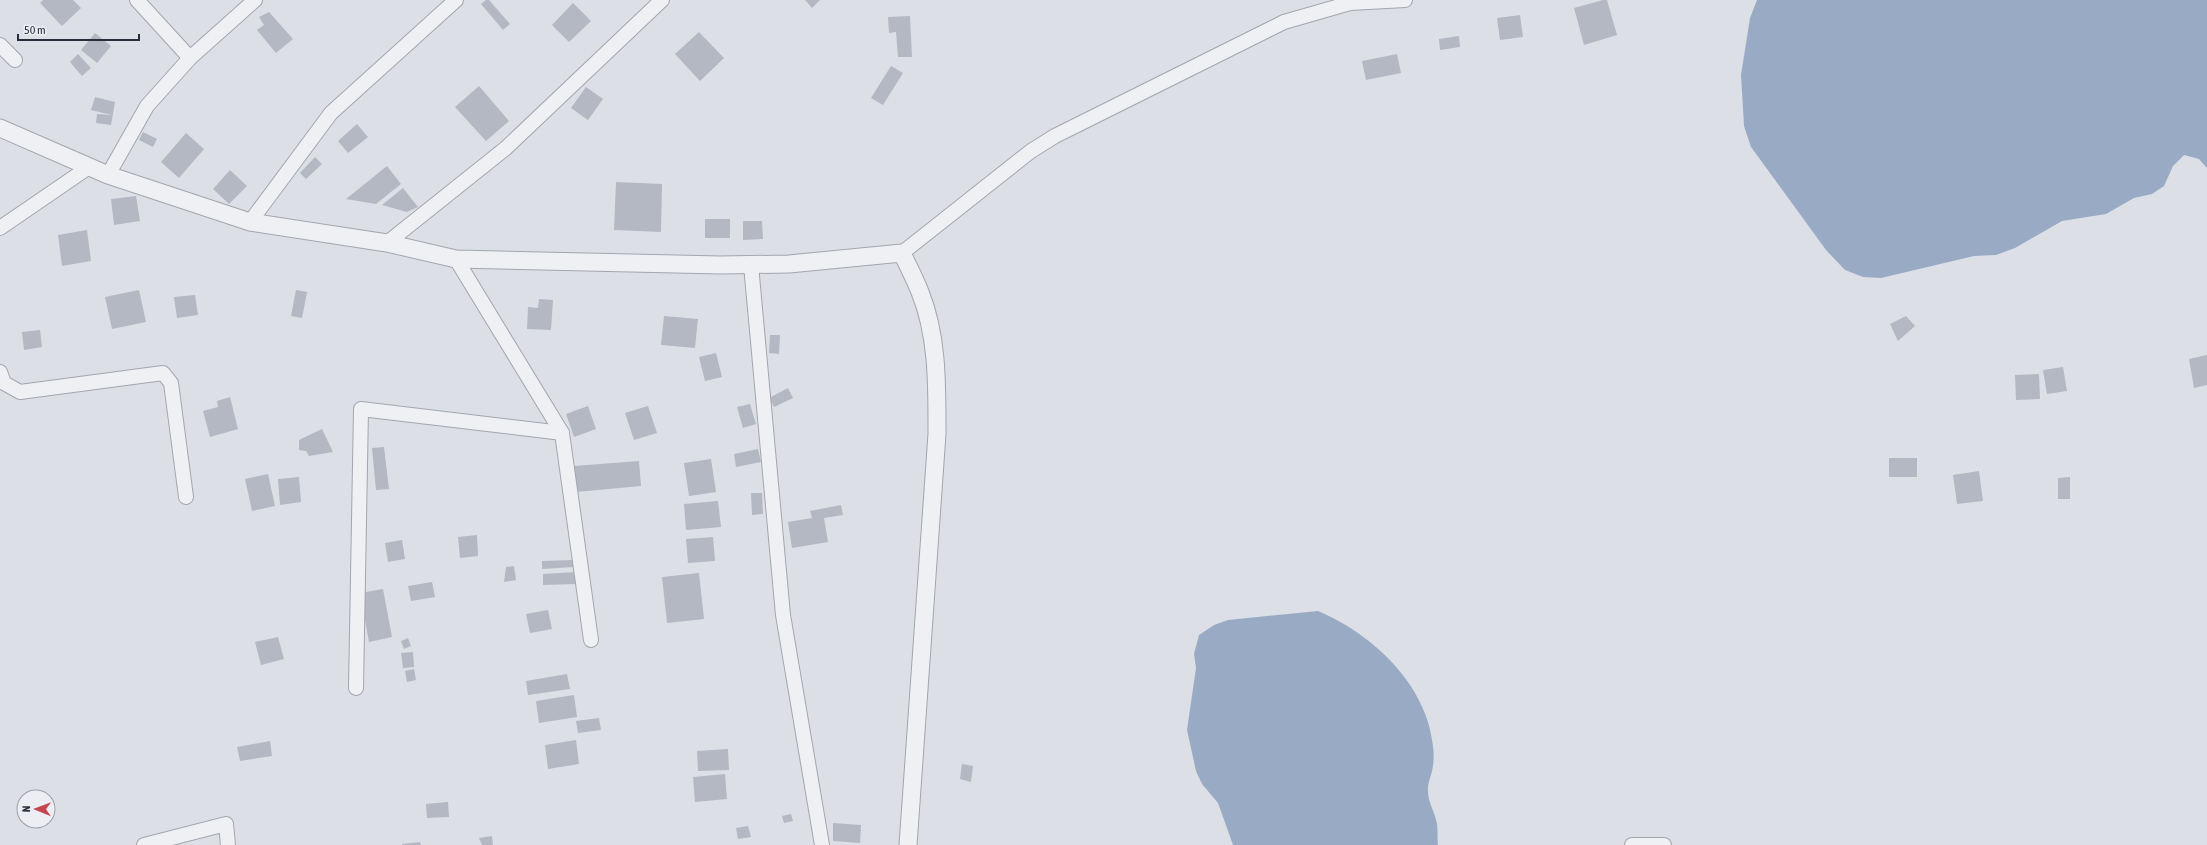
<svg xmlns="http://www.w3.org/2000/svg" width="2207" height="845" font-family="'Asap Condensed',sans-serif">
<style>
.water{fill:#99abc4}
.building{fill:#b4b8c2}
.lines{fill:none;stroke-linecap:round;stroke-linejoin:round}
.minor-casing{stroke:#a2a6af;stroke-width:16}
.tertiary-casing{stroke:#a2a6af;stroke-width:19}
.minor{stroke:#eff0f4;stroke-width:14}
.tertiary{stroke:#eff0f4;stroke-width:17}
</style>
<rect width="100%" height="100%" fill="#dcdfe6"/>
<!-- water -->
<g class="water">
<path d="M1757 0H2207V168L2199 159 2184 155 2173 166 2164 186 2152 194 2134 198 2106 214 2062 221 2015 248 1996 255 1974 256 1881 278 1863 277 1845 270 1826 250 1751 147 1744 126 1741 75 1750 18Z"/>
<path d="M1318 611C1373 634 1427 685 1433 746 1434 754 1434 763 1432 771 1431 776 1428 783 1428 788 1427 801 1435 812 1437 824 1438 830 1437 838 1438 845H1233L1218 803 1202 784 1196 771 1187 730 1196 668 1194 654 1199 635 1214 625 1228 620Z"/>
</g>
<!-- building -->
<g class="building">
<path d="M43 0H73L81 8 62 26 40 3Z"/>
<path d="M486 0H489L510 24 503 30 481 4Z"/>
<path d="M805 0H820L812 8Z"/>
<path d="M1603 0H1607L1617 35 1584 45 1574 8Z"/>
<path d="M573 3 591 21 569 42 552 25Z"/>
<path d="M269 12 293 39 276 53 257 30 264 25 259 17Z"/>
<path d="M1520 15 1523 37 1500 40 1497 18Z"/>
<path d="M910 16 912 57H898L896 32 889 33 888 17Z"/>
<path d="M699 32 724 58 700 81 675 54Z"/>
<path d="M95 33 111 46 97 63 81 50Z"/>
<path d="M1459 36 1460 47 1440 50 1439 39Z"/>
<path d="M78 54 91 68 82 76 70 62Z"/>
<path d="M1397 54 1401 73 1366 80 1362 61Z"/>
<path d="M891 66 903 73 883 105 871 98Z"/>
<path d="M479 86 509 121 486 141 455 107Z"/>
<path d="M586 87 603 99 588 120 571 108Z"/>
<path d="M95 97 115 102 111 125 96 123 97 114 112 115 91 110Z"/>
<path d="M357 124 368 137 348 153 338 141Z"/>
<path d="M143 132 157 139 153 147 139 140Z"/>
<path d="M186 133 204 149 179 178 161 162Z"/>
<path d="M315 157 322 164 306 179 300 173Z"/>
<path d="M387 166 401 184 376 204 346 199Z"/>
<path d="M230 170 247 186 229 204 213 189Z"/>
<path d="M616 182 662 184 661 232 614 230Z"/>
<path d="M403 188 418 207 407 212 382 205Z"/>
<path d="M136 196 140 221 114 225 111 199Z"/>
<rect x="705" y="219" width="25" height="19"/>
<path d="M743 221H762L763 239 743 240Z"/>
<path d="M87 230 91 261 62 266 58 235Z"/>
<path d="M139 290 146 322 112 329 105 297Z"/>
<path d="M296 290 307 292 302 318 291 316Z"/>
<path d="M195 295 198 315 177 318 174 297Z"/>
<path d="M539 299 553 300 551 330 527 329 528 307 538 308Z"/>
<path d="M664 316 698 319 695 348 661 345Z"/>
<path d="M1906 316 1915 326 1898 341 1890 324Z"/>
<path d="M40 330 42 347 24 350 22 332Z"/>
<path d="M770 335H780L779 354 769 353Z"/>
<path d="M716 353 722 377 705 381 699 357Z"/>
<path d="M2207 355V385L2194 388 2189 359Z"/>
<path d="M2063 367 2067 391 2047 394 2043 370Z"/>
<path d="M2039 374 2040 399 2016 400 2015 375Z"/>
<path d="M788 388 793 398 774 407 769 398Z"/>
<path d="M230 397 238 429 210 437 203 411 218 407 217 401Z"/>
<path d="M750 404 756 424 743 428 737 407Z"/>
<path d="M588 406 596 429 574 437 566 414Z"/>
<path d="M648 406 657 433 634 440 625 413Z"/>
<path d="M322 429 333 452 309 456 306 451 299 450V440Z"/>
<path d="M384 447 389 489 376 490 372 448Z"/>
<path d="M758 449 761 462 736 467 734 454Z"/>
<rect x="1889" y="458" width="28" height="19"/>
<path d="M711 459 716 492 689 496 684 463Z"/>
<path d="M639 461 641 486 576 492 574 466Z"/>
<path d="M1979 471 1983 501 1957 504 1953 475Z"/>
<path d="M268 474 275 506 252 511 245 479Z"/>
<path d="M299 477 301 502 280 505 278 479Z"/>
<path d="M2070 477V499H2058V478Z"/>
<path d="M751 493H762L763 514 752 515Z"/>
<path d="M718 501 721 527 686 530 684 504Z"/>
<path d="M841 505 843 515 824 518 828 542 792 548 788 522 812 518 810 511Z"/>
<path d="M477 535 478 556 460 558 458 537Z"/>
<path d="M713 537 715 561 688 563 686 539Z"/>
<path d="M402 540 405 559 388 562 385 543Z"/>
<path d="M573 560 574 567 542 569V561Z"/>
<path d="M514 566 516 580 504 582 506 567Z"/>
<path d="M576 572V584L543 585V574Z"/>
<path d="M699 573 704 619 667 623 662 577Z"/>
<path d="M432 582 435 597 411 601 408 586Z"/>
<path d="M383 589 392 637 369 642 360 593Z"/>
<path d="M548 610 552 629 530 633 526 614Z"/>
<path d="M278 637 284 659 261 665 255 642Z"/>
<path d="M408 638 411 646 404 649 401 641Z"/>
<path d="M413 652 414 667 403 668 401 653Z"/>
<path d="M414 669 416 680 407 682 405 671Z"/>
<path d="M567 674 570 689 528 695 526 681Z"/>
<path d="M574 695 577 717 539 723 536 701Z"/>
<path d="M599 718 601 730 578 733 576 721Z"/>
<path d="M576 740 579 764 548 769 545 745Z"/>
<path d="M270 741 272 756 240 761 237 747Z"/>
<path d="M728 749 729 770 698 771 697 751Z"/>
<path d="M962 764 973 766 971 782 960 779Z"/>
<path d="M725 774 727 799 695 802 693 777Z"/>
<path d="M448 802 449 817 427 818 426 804Z"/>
<path d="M791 814 793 821 784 823 782 816Z"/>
<path d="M833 823 861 825 860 843 833 841Z"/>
<path d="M748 826 751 837 738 839 736 828Z"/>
<path d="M492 836 493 845H482L479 838Z"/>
<path d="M420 842 421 845H402V844Z"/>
</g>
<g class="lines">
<defs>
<g id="minor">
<path d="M137 0 190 58"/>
<path d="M0 45 15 60"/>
<path d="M108 175 147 106 190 58 255 0"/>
<path d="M250 222 331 113 456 0"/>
<path d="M0 228 89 167"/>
<path d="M387 243 506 148 662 0"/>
<path d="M902 253 1031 151 1055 136 1284 22 1350 3 1405 0"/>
<path d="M456 259 562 433 591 640"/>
<path d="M751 265 783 615 822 845"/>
<path d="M0 372 4 383 20 392 163 373 171 383 186 497"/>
<path d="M356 688 361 409 562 433"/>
<path d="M144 845 226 824 228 845"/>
<path d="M1632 845H1664"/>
</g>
<path id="tertiary" d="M0 128 108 175 250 222 387 243 456 259 720 265 789 264 902 253C908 266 915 279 920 292 938 336 937 387 937 434L908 845"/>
</defs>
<!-- minor casing -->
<use href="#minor" class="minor-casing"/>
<!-- tertiary casing -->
<use href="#tertiary" class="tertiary-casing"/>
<!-- minor -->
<use href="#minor" class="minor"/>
<!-- tertiary -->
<use href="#tertiary" class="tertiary"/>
</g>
<!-- north arrow -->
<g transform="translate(36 809) rotate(271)"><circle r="19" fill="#eceef4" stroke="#9da1aa"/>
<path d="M0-3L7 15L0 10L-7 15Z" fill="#c64650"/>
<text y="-6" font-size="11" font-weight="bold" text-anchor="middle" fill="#272d3b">N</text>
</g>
<!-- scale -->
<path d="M18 34v6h121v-6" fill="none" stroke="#272d3b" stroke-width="2"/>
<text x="24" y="34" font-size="12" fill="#272d3b" stroke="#eceef4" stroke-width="3" paint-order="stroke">50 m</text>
</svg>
